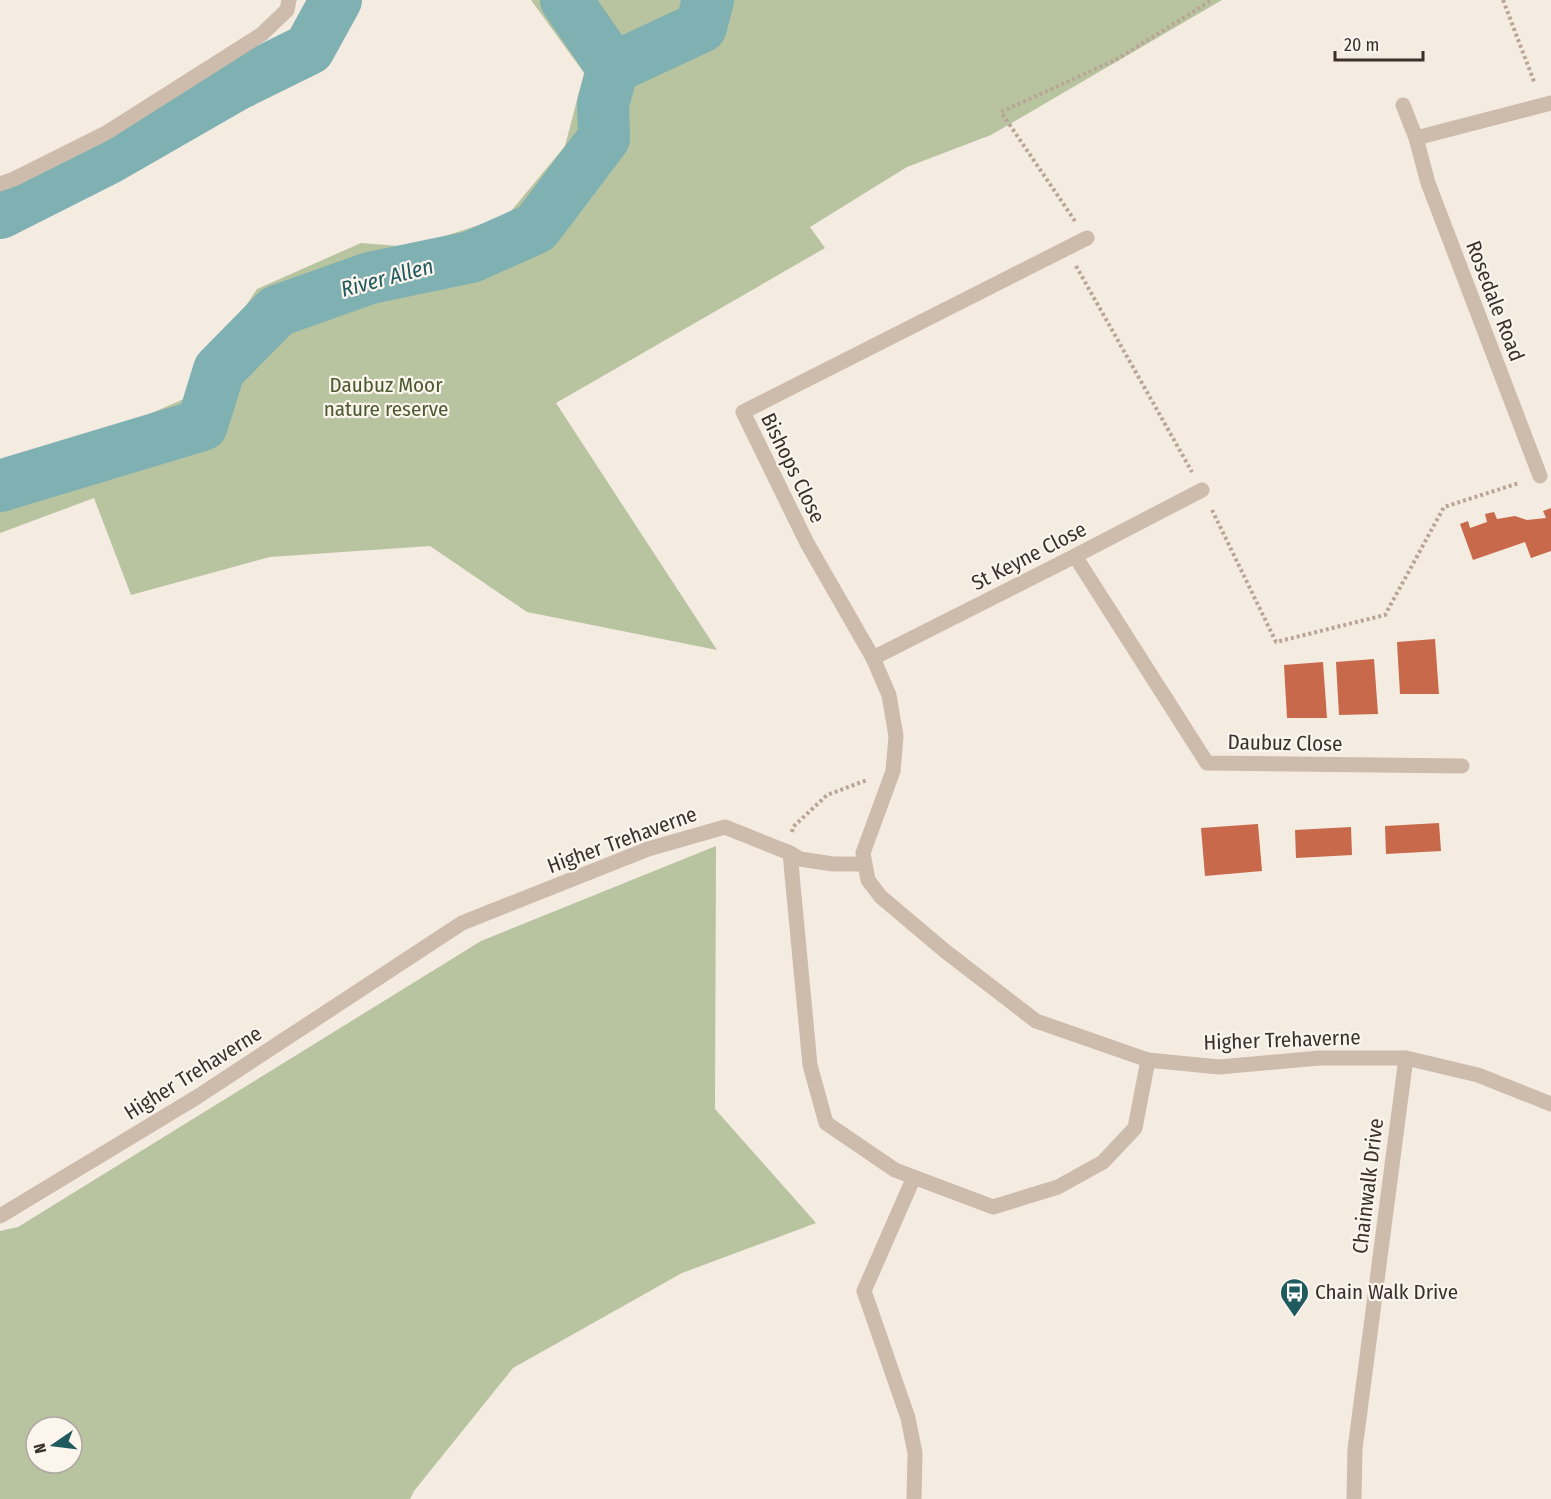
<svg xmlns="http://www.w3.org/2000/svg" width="1551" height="1499" font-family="'Fira Sans Condensed',sans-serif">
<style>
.green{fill:#b8c4a0;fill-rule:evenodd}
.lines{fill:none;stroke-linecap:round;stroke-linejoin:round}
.river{stroke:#7fb0b2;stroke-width:52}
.building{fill:#c8694b}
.path{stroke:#b9a596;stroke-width:4;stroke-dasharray:3 3;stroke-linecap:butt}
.minor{stroke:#cdbbac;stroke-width:15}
.labels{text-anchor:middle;stroke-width:4.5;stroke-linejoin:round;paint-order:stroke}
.street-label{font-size:21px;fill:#3b302b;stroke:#fbf5ee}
.park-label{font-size:21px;fill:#4a5a2e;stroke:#fbf5ee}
.poi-label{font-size:21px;fill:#3b302b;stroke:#fbf5ee;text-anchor:start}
.water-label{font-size:22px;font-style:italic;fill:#1f5a5e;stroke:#fbf5ee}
</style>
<rect width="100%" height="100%" fill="#f4ebe1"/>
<!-- green -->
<g class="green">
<path d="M531 0H1222L991 135 907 167 810 227 825 248 556 403 717 650 527 612 430 546 270 557 131 595 94 498 0 533V460L75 446 184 399 257 289 361 243 411 247 507 216 565 146 584 73Z"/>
<path d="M716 846 715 1109 816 1223 682 1273 513 1368 414 1491 410 1499H0V1231L18 1227 481 941ZM36 1427H72V1463H36Z"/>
</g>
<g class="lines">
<!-- river -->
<g class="river">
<path d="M566 0 613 68"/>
<path d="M0 213 109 158 236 85 309 49 336 0"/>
<path d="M0 486 202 425 219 370 277 311 370 278 471 257 536 228 604 138 603 104 613 68 701 27 708 0"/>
</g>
</g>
<!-- building -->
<g class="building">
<path d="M1551 508V551L1531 558 1525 542 1473 560 1460 524 1468 521 1470 528 1487 522 1485 514 1494 512 1497 519 1515 516 1527 520 1546 518 1543 511Z"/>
<path d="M1435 639 1439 694H1400L1397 642Z"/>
<path d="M1374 659 1378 714 1339 715 1336 662Z"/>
<path d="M1323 662 1327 718H1287L1284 665Z"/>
<path d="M1439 823 1441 851 1386 854 1385 826Z"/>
<path d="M1258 824 1262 871 1205 876 1201 828Z"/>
<path d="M1351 827 1352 855 1296 858 1295 830Z"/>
</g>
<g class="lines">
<!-- path -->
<g class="path">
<path d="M1503 0 1535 84"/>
<path d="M1075 221 1001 112 1117 59 1212 0"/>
<path d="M1076 266 1192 472"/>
<path d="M1212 510 1276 642 1385 615 1444 507 1519 483"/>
<path d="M792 832 793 827 827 795 867 780"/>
</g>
<!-- minor -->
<g class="minor">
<path d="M1403 105 1416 138 1428 183 1540 476"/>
<path d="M1416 138 1551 103"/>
<path d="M0 184 14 179 106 133 262 34 287 10 289 0"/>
<path d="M1087 238 743 412 807 543 873 658 889 695 896 736 893 771 863 853 868 880 881 897 945 951 1036 1021 1148 1060 1219 1067 1319 1058H1406L1478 1075 1551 1104"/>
<path d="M1075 556 1207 763 1462 766"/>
<path d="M873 658 1075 556 1202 490"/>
<path d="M790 853 810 1065 826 1123 895 1170 993 1207 1058 1187 1103 1162 1135 1128 1148 1060"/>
<path d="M0 1216 197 1097 462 923 648 849 725 827 790 853 800 859 833 864H863"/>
<path d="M914 1499 915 1453 908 1418 864 1291 914 1177"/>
<path d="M1354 1499 1355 1449 1406 1058"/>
</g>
</g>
<!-- icons -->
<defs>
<symbol id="bus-pin" viewBox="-11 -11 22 30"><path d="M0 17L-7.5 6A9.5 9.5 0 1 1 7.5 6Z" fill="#1f5a5e" stroke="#fbf5ee"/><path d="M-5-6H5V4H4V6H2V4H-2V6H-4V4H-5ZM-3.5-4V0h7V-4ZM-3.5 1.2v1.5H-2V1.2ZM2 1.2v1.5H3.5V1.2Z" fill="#fff"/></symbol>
</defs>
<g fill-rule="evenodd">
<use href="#bus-pin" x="1278" y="1276" width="33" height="45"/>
</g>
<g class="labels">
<!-- street labels -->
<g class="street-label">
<text transform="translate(1495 301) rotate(69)" y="7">Rosedale Road</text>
<text transform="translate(793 468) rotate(64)" y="7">Bishops Close</text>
<text transform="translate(1029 556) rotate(-27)" y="7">St Keyne Close</text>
<text transform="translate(1285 743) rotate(1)" y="7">Daubuz Close</text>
<text transform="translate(622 840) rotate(-20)" y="7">Higher Trehaverne</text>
<text transform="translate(1282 1040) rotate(-2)" y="7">Higher Trehaverne</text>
<text transform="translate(193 1073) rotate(-32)" y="7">Higher Trehaverne</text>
<text transform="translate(1368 1186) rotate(-83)" y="7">Chainwalk Drive</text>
</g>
<!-- park labels -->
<g class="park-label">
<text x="386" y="392">Daubuz Moor<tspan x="386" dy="24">nature reserve</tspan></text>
</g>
<!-- poi labels -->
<g class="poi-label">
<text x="1315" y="1299">Chain Walk Drive</text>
</g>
<!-- water labels -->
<g class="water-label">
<text transform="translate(387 277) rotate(-15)" y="8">River Allen</text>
</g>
</g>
<!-- north arrow -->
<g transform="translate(54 1445) rotate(256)"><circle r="28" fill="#fbf5ee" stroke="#aea6a0" stroke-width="1.5"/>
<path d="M0-4.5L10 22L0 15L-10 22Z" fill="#1f5a5e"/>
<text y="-9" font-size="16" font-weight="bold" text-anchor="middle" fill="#3b302b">N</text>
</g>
<!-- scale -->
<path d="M1335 51v9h88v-9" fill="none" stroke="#3b302b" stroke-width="3"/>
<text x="1344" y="51" font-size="18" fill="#3b302b" stroke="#fbf5ee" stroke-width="4.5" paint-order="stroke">20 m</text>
</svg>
